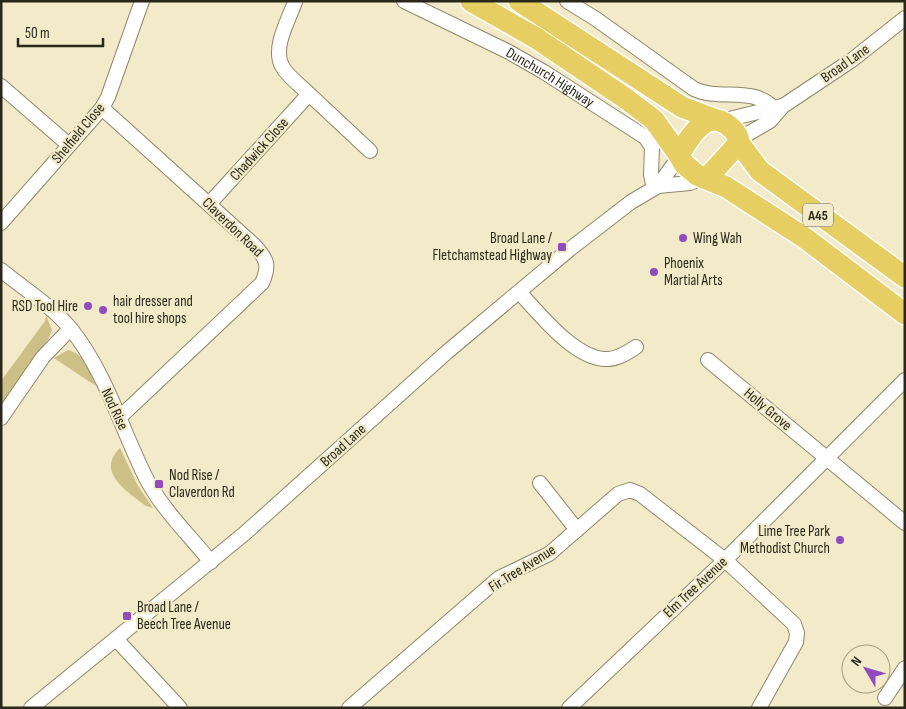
<svg xmlns="http://www.w3.org/2000/svg" width="906" height="709" font-family="'Sofia Sans Condensed',sans-serif">
<style>
.grass{fill:#cdc087}
.lines{fill:none;stroke-linecap:round;stroke-linejoin:round}
.minor-casing{stroke:#8f8769;stroke-width:16}
.highway-casing{stroke:#fff;stroke-width:24}
.minor{stroke:#fff;stroke-width:14}
.highway{stroke:#e7ce62;stroke-width:21}
.poi-dot{fill:#904bbe;stroke:#f2eac9;stroke-width:2}
.labels{text-anchor:middle;stroke-width:4.5;stroke-linejoin:round;paint-order:stroke}
.shield{fill:#f2eac9;stroke:#66624f;stroke-width:1}
.shield-label{font-size:14px;font-weight:bold;fill:#2a271b}
.street-label{font-size:15px;fill:#2a271b;stroke:#f2eac9}
.poi-label{font-size:15px;fill:#2a271b;stroke:#f2eac9;text-anchor:start}
</style>
<rect width="100%" height="100%" fill="#f2eac9"/>
<!-- grass -->
<g class="grass">
<path d="M46 315 52 330 49 338 1 406V381L45 321Z"/>
<path d="M68 350C86 355 89 370 96 386L54 358Z"/>
<path d="M120 448 138 486 153 508 146 506C128 492 95 472 120 448Z"/>
</g>
<g class="lines">
<defs>
<g id="minor">
<path id="s1" d="M404 1 509 52 544 72 645 137 652 147 651 175 654 188"/>
<path d="M567 1 596 19 694 89C719 101 754 86 773 108"/>
<path d="M1 86 69 145"/>
<path d="M309 94 370 151"/>
<path d="M102 108 254 245C267 259 270 265 262 283L120 417"/>
<path d="M721 121 782 106"/>
<path d="M739 139 770 121 783 106 852 60 905 18"/>
<path d="M658 186 690 183 704 177"/>
<path d="M210 203 309 94C300 85 287 76 282 66 272 48 289 19 295 2"/>
<path d="M1 223 102 108 108 97 142 1"/>
<path d="M1 270C24 289 52 306 71 329 106 373 121 428 146 478 162 509 189 535 211 562"/>
<path d="M519 292C539 313 576 361 608 359 618 359 628 352 636 347"/>
<path d="M708 360 905 523"/>
<path d="M1 418 43 357 70 329"/>
<path d="M540 483 577 530"/>
<path d="M116 639 180 708"/>
<path d="M885 698 905 668"/>
<path d="M31 708 244 534 447 352 570 249 631 202 658 186 679 157"/>
<path d="M349 708 499 578 549 554 618 494 630 490 640 494 725 560 794 624 797 633 796 642 759 708"/>
<path d="M569 708 725 560 905 380"/>
</g>
<g id="highway">
<path d="M471 1 536 38 625 98 654 120 679 155"/>
<path d="M519 1 682 107 719 121"/>
<path d="M739 143 760 171 905 277"/>
<path d="M707 178 739 143C739 136 734 130 729 126 706 107 689 138 679 155L684 164 697 175 726 187 805 238 905 314"/>
</g>
</defs>
<!-- minor casing -->
<use href="#minor" class="minor-casing"/>
<!-- highway casing -->
<use href="#highway" class="highway-casing"/>
<!-- minor -->
<use href="#minor" class="minor"/>
<!-- highway -->
<use href="#highway" class="highway"/>
</g>
<!-- markers -->
<g class="poi-dot">
<circle cx="683" cy="238" r="5"/>
<rect x="557" y="242" width="10" height="10" rx="2.5"/>
<circle cx="654" cy="272" r="5"/>
<circle cx="88" cy="306" r="5"/>
<circle cx="103" cy="310" r="5"/>
<rect x="154" y="479" width="10" height="10" rx="2.5"/>
<circle cx="840" cy="540" r="5"/>
<rect x="122" y="611" width="10" height="10" rx="2.5"/>
</g>
<g class="labels">
<!-- shield labels -->
<rect class="shield" x="803" y="203.5" width="30" height="23" rx="4"/>
<g class="shield-label">
<text x="818" y="220">A45</text>
</g>
<!-- street labels -->
<g class="street-label">
<text transform="translate(845 63) rotate(-35)" y="5">Broad Lane</text>
<text dy="5" stroke="none"><textPath href="#s1" startOffset="165">Dunchurch Highway</textPath></text>
<text transform="translate(78 133) rotate(-50)" y="5">Shelfield Close</text>
<text transform="translate(259 149) rotate(-48)" y="5">Chadwick Close</text>
<text transform="translate(233 227) rotate(44)" y="5">Claverdon Road</text>
<text transform="translate(115 409) rotate(65)" y="5">Nod Rise</text>
<text transform="translate(768 409) rotate(40)" y="5">Holly Grove</text>
<text transform="translate(343 445) rotate(-42)" y="5">Broad Lane</text>
<text transform="translate(522 568) rotate(-32)" y="5">Fir Tree Avenue</text>
<text transform="translate(695 587) rotate(-43)" y="5">Elm Tree Avenue</text>
</g>
<!-- poi labels -->
<g class="poi-label">
<text x="552" y="243" text-anchor="end">Broad Lane /<tspan x="552" dy="17">Fletchamstead Highway</tspan></text>
<text x="693" y="243">Wing Wah</text>
<text x="664" y="268">Phoenix<tspan x="664" dy="17">Martial Arts</tspan></text>
<text x="113" y="306">hair dresser and<tspan x="113" dy="17">tool hire shops</tspan></text>
<text x="78" y="311" text-anchor="end">RSD Tool Hire</text>
<text x="169" y="480">Nod Rise /<tspan x="169" dy="17">Claverdon Rd</tspan></text>
<text x="830" y="536" text-anchor="end">Lime Tree Park<tspan x="830" dy="17">Methodist Church</tspan></text>
<text x="137" y="612">Broad Lane /<tspan x="137" dy="17">Beech Tree Avenue</tspan></text>
</g>
</g>
<!-- border -->
<rect width="906" height="709" fill="none" stroke="#2a271b" stroke-width="5"/>
<!-- north arrow -->
<g transform="translate(866 669) rotate(308)"><circle r="24" fill="#f2eac9" stroke="#a29c83"/>
<path d="M0-4L9 19L0 12L-9 19Z" fill="#904bbe"/>
<text y="-8" font-size="14" font-weight="bold" text-anchor="middle" fill="#2a271b">N</text>
</g>
<!-- scale -->
<path d="M18 38v8h85v-8" fill="none" stroke="#2a271b" stroke-width="2.5"/>
<text x="25" y="38" font-size="15" fill="#2a271b" stroke="#f2eac9" stroke-width="4" paint-order="stroke">50 m</text>
</svg>
